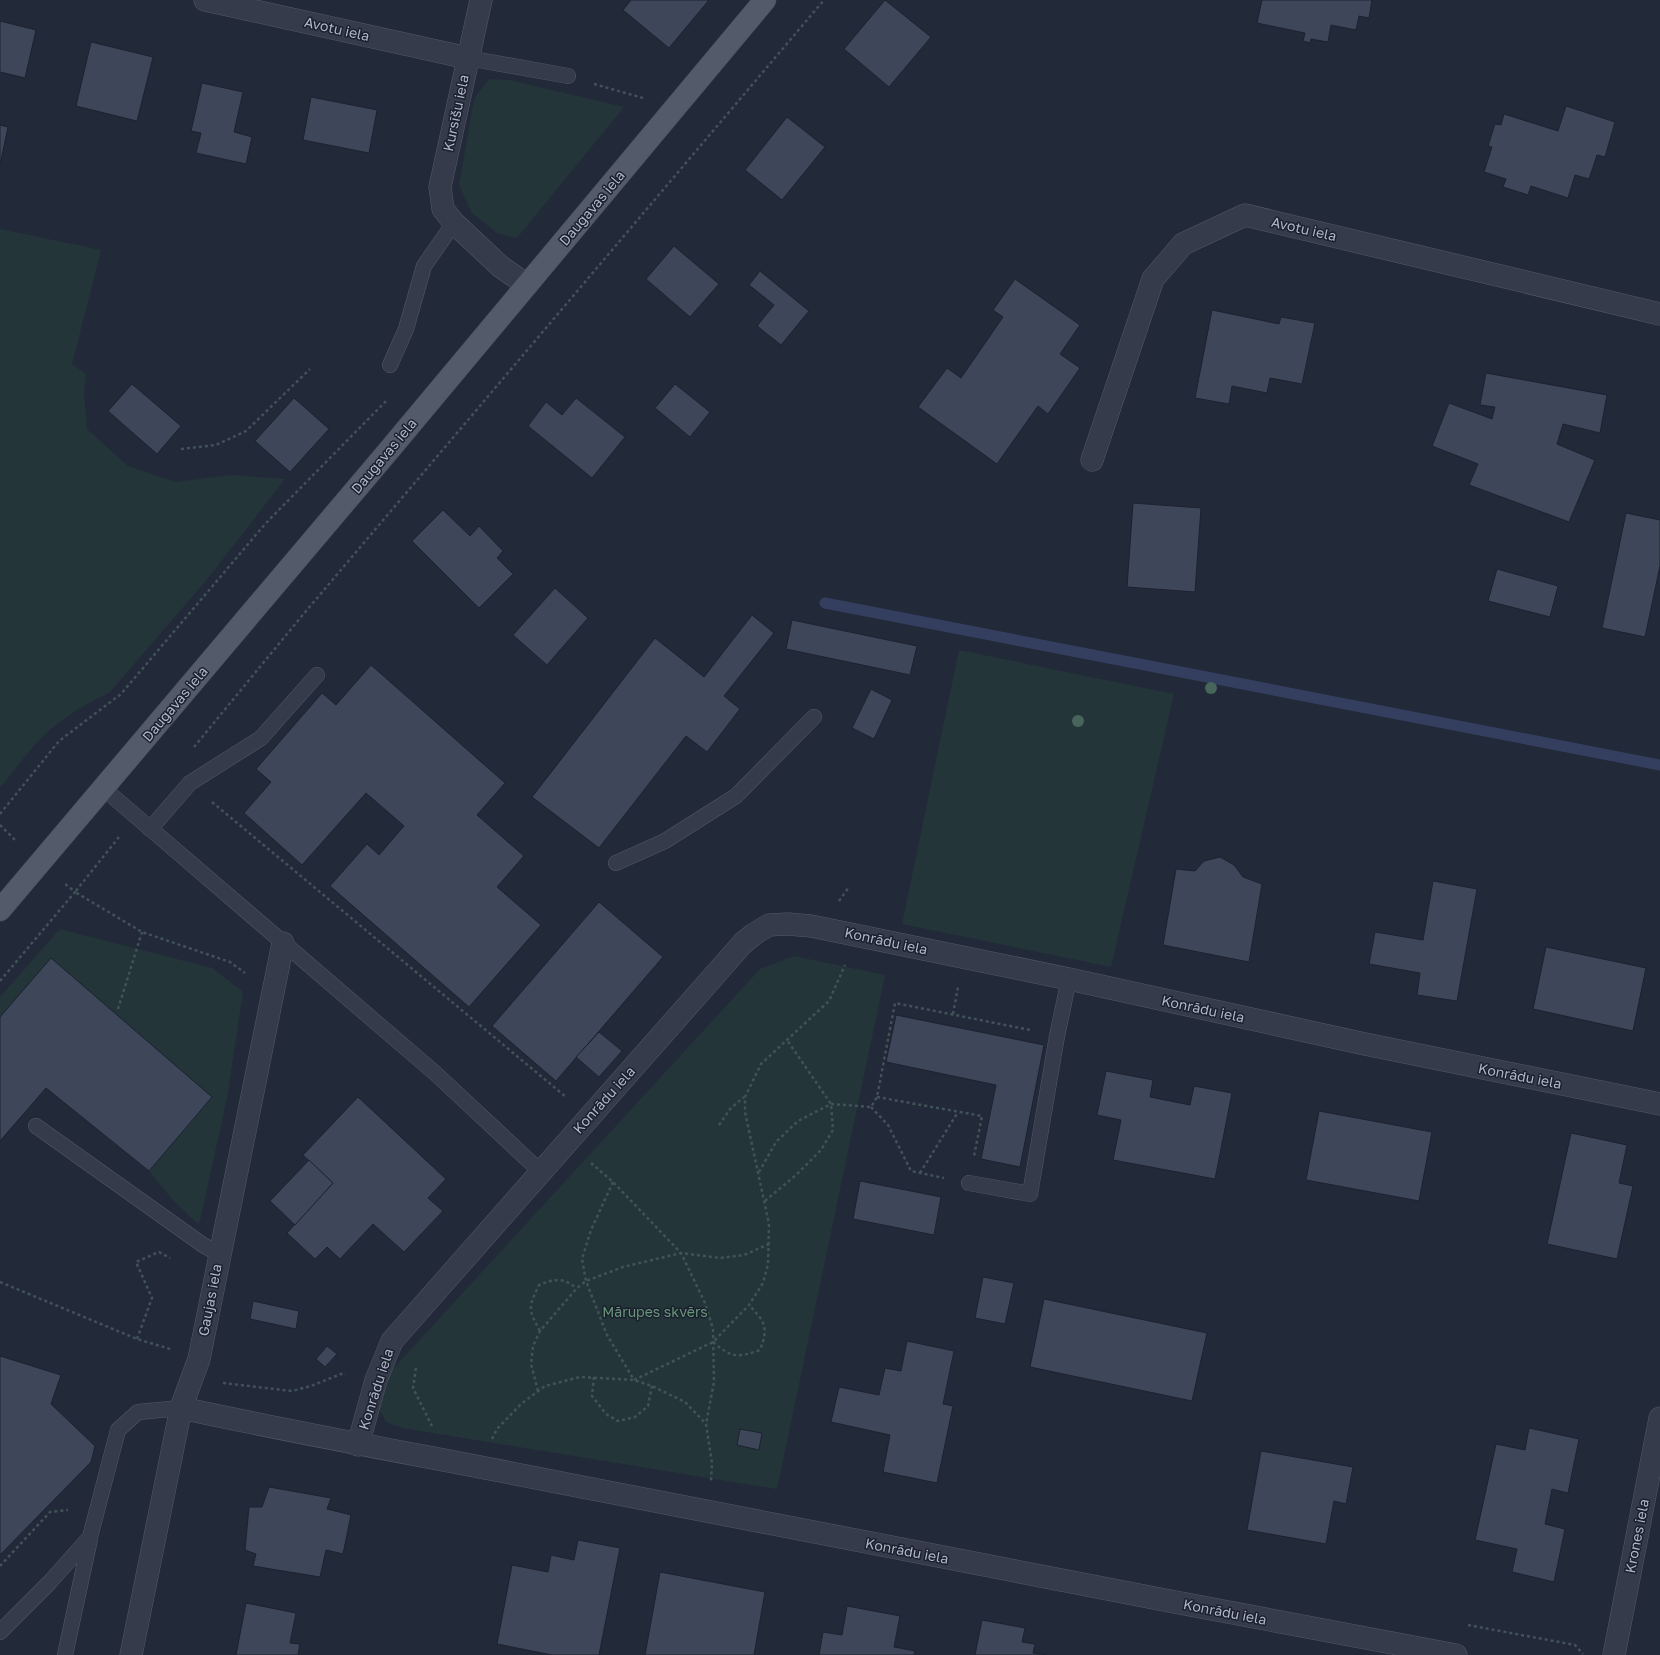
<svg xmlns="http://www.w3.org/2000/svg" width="1660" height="1655" font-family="'Golos Text',sans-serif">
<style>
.green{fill:#24353a}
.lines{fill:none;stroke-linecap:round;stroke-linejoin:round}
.stream{stroke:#343f5f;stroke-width:11}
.building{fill:#3e4659;stroke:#1d2230}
.lane-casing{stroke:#535967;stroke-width:16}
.street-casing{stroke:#535967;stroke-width:23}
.primary-casing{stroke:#3f4453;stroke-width:23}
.path{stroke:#415258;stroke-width:2.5;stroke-dasharray:3 3;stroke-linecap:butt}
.lane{stroke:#353b4a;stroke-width:15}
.street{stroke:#353b4a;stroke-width:22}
.primary{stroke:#535a6a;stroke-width:22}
.tree{fill:#48655c}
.labels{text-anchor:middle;stroke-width:3;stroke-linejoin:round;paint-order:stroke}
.street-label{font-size:14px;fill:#b0b6c6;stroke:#1b202e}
.park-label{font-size:14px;fill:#689679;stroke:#1b202e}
</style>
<rect width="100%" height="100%" fill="#222939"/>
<!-- green -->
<g class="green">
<path d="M489 79 509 80 624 107 517 238 497 233 472 213 459 185 474 99Z"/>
<path d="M0 229 101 250 72 364 86 374 84 393 87 429 128 466 175 482 231 475 285 479 209 577 110 692C92 701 75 710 60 722 36 739 18 766 0 788Z"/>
<path d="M959 650 1174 694 1111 967 902 924Z"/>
<path d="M60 929 212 968 243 992 227 1098 199 1225 172 1199 149 1171 211 1096 51 958 0 1017V997Z"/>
<path d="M794 956 885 975 777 1489 402 1428 386 1422 375 1400 381 1382 760 969Z"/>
</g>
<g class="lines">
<!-- stream -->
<path class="stream" d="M825 603 1660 765"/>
</g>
<!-- building -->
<g class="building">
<path d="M631 0H709L669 48 623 10Z"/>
<path d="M885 0 931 37 889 87 844 49Z"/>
<path d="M1262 0H1372L1369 18 1359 16 1356 30 1331 25 1328 42 1311 39 1310 43 1303 41 1305 33 1257 23Z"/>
<path d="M0 21 36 30 25 78 0 72Z"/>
<path d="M91 42 153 57 137 121 76 106Z"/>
<path d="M202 83 243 92 234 132 252 137 246 164 196 153 201 133 191 131Z"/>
<path d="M311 97 377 110 369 153 303 140Z"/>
<path d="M1566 106 1615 122 1605 157 1597 155 1589 179 1575 175 1568 198 1531 186 1528 195 1503 187 1506 179 1484 172 1492 147 1488 146 1495 124 1501 125 1504 114 1558 131Z"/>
<path d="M787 117 825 147 782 200 745 170Z"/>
<path d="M0 125 8 127 0 165Z"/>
<path d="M674 246 719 284 690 317 646 279Z"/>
<path d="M760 271 809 311 781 345 757 326 774 305 749 285Z"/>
<path d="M1015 279 1080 325 1060 354 1080 368 1048 414 1038 406 997 464 918 407 947 368 961 378 1003 317 993 310Z"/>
<path d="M1212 310 1279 324 1281 317 1315 323 1302 384 1270 378 1267 393 1232 386 1229 404 1195 398Z"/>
<path d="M1486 373 1607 395 1600 433 1563 424 1557 444 1595 460 1569 522 1469 485 1478 464 1432 446 1449 403 1492 419 1495 407 1480 405Z"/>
<path d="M132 384 181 426 157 454 108 411Z"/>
<path d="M675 384 710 412 690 437 655 408Z"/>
<path d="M294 398 329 429 290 472 255 441Z"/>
<path d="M576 398 625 437 592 478 528 426 546 402 562 415Z"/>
<path d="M1133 503 1201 508 1195 592 1127 587Z"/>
<path d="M443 510 470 536 479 526 503 551 497 558 513 574 479 608 412 541Z"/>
<path d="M1626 513 1660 520V566L1645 637 1602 628Z"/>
<path d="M1497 569 1558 586 1550 617 1488 601Z"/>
<path d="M555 588 588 618 547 665 513 635Z"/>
<path d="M752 615 774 633 724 696 740 709 707 752 686 736 599 848 532 797 655 638 704 677Z"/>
<path d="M792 620 917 646 910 675 786 649Z"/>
<path d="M371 665 505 783 477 815 524 856 497 887 541 925 469 1007 330 886 367 844 379 855 404 826 366 793 302 865 244 813 271 782 256 769 322 693 336 705Z"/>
<path d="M871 689 892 700 874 739 852 728Z"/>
<path d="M1220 857 1234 865 1243 877 1262 884 1249 962 1163 945 1176 869 1195 871 1204 861Z"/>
<path d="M1433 881 1477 889 1457 1001 1417 995 1420 973 1369 964 1375 932 1423 940Z"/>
<path d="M599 902 663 957 556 1081 492 1026Z"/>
<path d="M1546 947 1646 968 1633 1031 1533 1009Z"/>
<path d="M51 958 212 1097 149 1171 46 1088 0 1141V1017Z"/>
<path d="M896 1015 1044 1045 1020 1167 981 1159 996 1085 886 1062Z"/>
<path d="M599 1032 622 1051 599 1077 576 1057Z"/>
<path d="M1106 1071 1153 1080 1150 1097 1190 1105 1194 1086 1232 1093 1215 1179 1113 1160 1121 1120 1097 1115Z"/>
<path d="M358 1097 446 1179 428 1198 443 1211 404 1252 373 1224 340 1259 327 1247 315 1259 287 1233 333 1183 303 1155Z"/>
<path d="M1319 1111 1432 1132 1419 1201 1306 1180Z"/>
<path d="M1571 1133 1627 1145 1619 1183 1633 1186 1617 1259 1547 1244Z"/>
<path d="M309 1160 333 1183 295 1225 270 1201Z"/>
<path d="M860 1181 941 1197 934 1235 853 1219Z"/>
<path d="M983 1277 1014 1283 1005 1324 975 1318Z"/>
<path d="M1044 1299 1207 1333 1192 1401 1030 1367Z"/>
<path d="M253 1301 299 1311 296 1329 250 1319Z"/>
<path d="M907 1341 954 1351 943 1404 953 1406 937 1483 883 1472 890 1435 831 1422 839 1387 879 1395 885 1368 901 1371Z"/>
<path d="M327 1346 337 1354 325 1367 316 1359Z"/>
<path d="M0 1356 61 1375 51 1404 95 1446 91 1462 0 1555Z"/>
<path d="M1529 1428 1579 1439 1568 1493 1552 1489 1545 1524 1565 1529 1554 1582 1512 1572 1517 1549 1475 1540 1496 1444 1525 1450Z"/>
<path d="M740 1429 762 1433 759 1450 737 1445Z"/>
<path d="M1261 1451 1353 1467 1346 1504 1334 1501 1326 1544 1247 1530Z"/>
<path d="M269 1487 331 1498 327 1509 351 1515 343 1554 326 1550 320 1577 253 1566 256 1554 245 1550 249 1507H262Z"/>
<path d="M578 1540 620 1548 599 1655H552L497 1644 512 1565 548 1572 551 1555 574 1560Z"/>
<path d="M660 1572 765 1592 754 1655H645Z"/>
<path d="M246 1603 296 1613 290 1643 300 1644 298 1655H236Z"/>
<path d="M847 1606 900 1616 894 1647 915 1651 914 1655H819L823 1632 842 1635Z"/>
<path d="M982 1620 1025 1628 1022 1642 1035 1644 1033 1653 1047 1655H975Z"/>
</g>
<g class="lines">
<defs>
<g id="lane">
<path d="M468 58 568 76"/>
<path d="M390 365 406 329 424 266 454 223"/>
<path d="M103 788 435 1073 541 1172"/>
<path d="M150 829 190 783 261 738 317 675"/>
<path d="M616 863 665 841 736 796 814 717"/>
<path d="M36 1126 203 1245 219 1254"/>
<path d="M969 1183 1030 1194 1057 1036 1069 979"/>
<path d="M0 1632 49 1583 90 1537 118 1430 138 1412 181 1408"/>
<path d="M65 1655 90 1539"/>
</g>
<g id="street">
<path d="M205 0 468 58"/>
<path d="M481 0 440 187 443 209 454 223 501 267 527 285"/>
<path d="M1092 460 1153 279 1183 244 1245 215 1660 314"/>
<path d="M181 1408C311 1436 442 1459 572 1485 866 1543 1161 1600 1456 1655"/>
<path d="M358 1445 376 1380 392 1341 743 943 754 934 769 925 788 924 811 926 1069 979 1365 1044 1660 1104"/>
<path d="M131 1655 181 1408 199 1359 283 943"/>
<path d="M1614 1655 1660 1418"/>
</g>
<path id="primary" d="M0 910 390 449 765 0"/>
</defs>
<!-- lane casing -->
<use href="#lane" class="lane-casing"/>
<!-- street casing -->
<use href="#street" class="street-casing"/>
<!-- primary casing -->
<use href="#primary" class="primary-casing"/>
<!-- path -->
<g class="path">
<path d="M594 84 643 98"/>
<path d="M181 449 216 445 246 431 310 369"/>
<path d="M194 747 301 617 824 0"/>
<path d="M212 802 566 1097"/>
<path d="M0 814 59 741 121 694 266 523 388 399"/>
<path d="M0 825 17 842"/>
<path d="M119 837 75 892 142 932 230 962 245 973"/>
<path d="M839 901 849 887"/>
<path d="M0 981 75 892 64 883"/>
<path d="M118 1009 142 932"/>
<path d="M953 1014 958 987"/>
<path d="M877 1097 982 1116 974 1156"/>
<path d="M871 1107 888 1125 911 1171 944 1178"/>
<path d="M719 1125 730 1109 744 1097"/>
<path d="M591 1163 613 1182 681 1253 705 1303 713 1329 714 1382 706 1424"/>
<path d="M759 1172 776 1142 798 1121 831 1104 871 1107 877 1097 895 1003 1030 1030"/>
<path d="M920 1173 958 1112"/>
<path d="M613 1182 591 1230 582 1259 586 1281 607 1335 634 1380 713 1342 749 1305 763 1283 768 1264 769 1224 745 1112V1097L761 1064 829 1001 845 965"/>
<path d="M765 1201 796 1175 821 1150 833 1130 831 1104 787 1040"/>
<path d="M0 1282 137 1339 170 1349"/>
<path d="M540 1331C528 1309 528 1308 539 1285 557 1278 562 1278 577 1288"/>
<path d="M137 1339 152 1298 136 1262 159 1252 170 1258"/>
<path d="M713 1342C732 1358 737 1358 760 1350 769 1327 765 1322 749 1305"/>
<path d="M416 1368 413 1388 432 1426"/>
<path d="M594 1377 592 1396 606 1414 618 1421 635 1417 648 1406 652 1386"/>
<path d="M223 1383 292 1391 311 1386 341 1374H346"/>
<path d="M538 1391 531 1364 533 1346 540 1331 577 1288 586 1281 623 1267 681 1253 720 1258 744 1255 769 1244"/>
<path d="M492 1439 497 1429 521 1404 545 1386 580 1377 634 1380 652 1386 685 1402 706 1424 712 1463 711 1481"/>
<path d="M0 1566 50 1512 68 1510"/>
<path d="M1468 1625 1575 1645 1583 1654"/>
</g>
<!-- lane -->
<use href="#lane" class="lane"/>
<!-- street -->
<use href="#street" class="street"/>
<!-- primary -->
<use href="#primary" class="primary"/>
</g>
<!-- trees -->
<g class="tree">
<circle cx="1211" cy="688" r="6"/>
<circle cx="1078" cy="721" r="6"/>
</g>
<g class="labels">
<!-- street labels -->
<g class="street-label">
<text transform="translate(337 29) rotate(13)" y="5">Avotu iela</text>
<text transform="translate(456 113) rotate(-78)" y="5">Kursīšu iela</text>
<text transform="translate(592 208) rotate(-50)" y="5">Daugavas iela</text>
<text transform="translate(1304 229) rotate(13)" y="5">Avotu iela</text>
<text transform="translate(384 456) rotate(-50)" y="5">Daugavas iela</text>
<text transform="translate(175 704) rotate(-50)" y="5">Daugavas iela</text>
<text transform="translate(886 941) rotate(12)" y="5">Konrādu iela</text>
<text transform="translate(1203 1009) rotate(12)" y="5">Konrādu iela</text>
<text transform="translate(1520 1076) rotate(11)" y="5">Konrādu iela</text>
<text transform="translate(604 1100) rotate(-48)" y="5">Konrādu iela</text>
<text transform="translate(210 1300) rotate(-79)" y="5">Gaujas iela</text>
<text transform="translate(376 1389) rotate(-72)" y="5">Konrādu iela</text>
<text transform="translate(1637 1536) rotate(-79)" y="5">Krones iela</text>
<text transform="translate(907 1551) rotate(11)" y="5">Konrādu iela</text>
<text transform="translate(1225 1612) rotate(11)" y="5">Konrādu iela</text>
</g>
<!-- park labels -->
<g class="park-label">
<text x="655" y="1317">Mārupes skvērs</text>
</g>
</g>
</svg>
